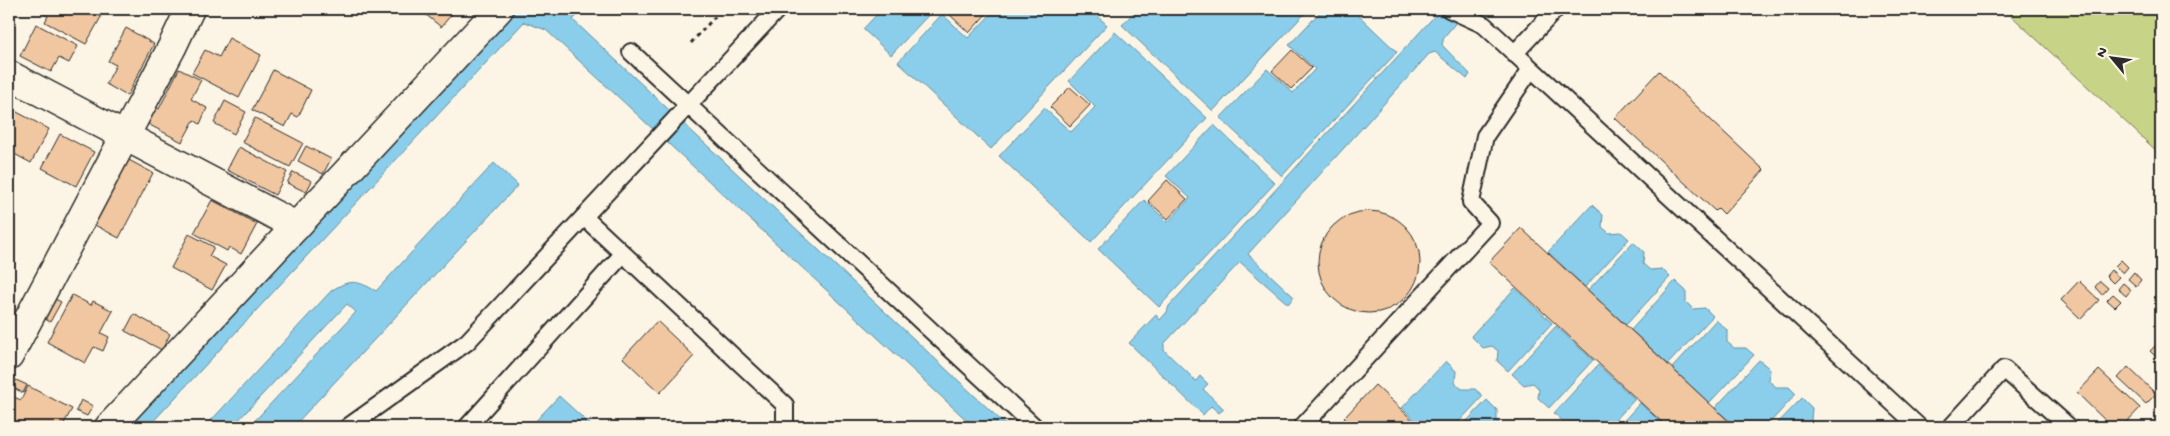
<svg xmlns="http://www.w3.org/2000/svg" width="2170" height="436" font-family="'Gochi Hand',sans-serif">
<style>
.green{fill:#c7d386;stroke:#797f58}
.water{fill:#8aceeb;stroke:#648d9e}
.building{fill:#f0c7a0;stroke:#2b2b2b}
.lines{fill:none;stroke-linecap:round;stroke-linejoin:round}
.service-casing{stroke:#2b2b2b;stroke-width:20}
.minor-casing{stroke:#2b2b2b;stroke-width:31}
.path{stroke:#2b2b2b;stroke-width:3;stroke-dasharray:4 4;stroke-linecap:butt}
.service{stroke:#fcf5e5;stroke-width:16}
.minor{stroke:#fcf5e5;stroke-width:28}
</style>
<rect width="100%" height="100%" fill="#fcf5e5"/>
<filter id="ink" filterUnits="userSpaceOnUse"><feTurbulence type="fractalNoise" baseFrequency=".02" numOctaves="2"/><feDisplacementMap in="SourceGraphic" scale="10" xChannelSelector="R" yChannelSelector="G"/><feConvolveMatrix kernelMatrix="1 2 1 2 8 2 1 2 1" color-interpolation-filters="sRGB"/></filter>
<g filter="url(#ink)">
<!-- green -->
<path class="green" d="M2004 9H2161V155Z"/>
<!-- water -->
<g class="water">
<path d="M514 9H583L573 20 1008 427H974L546 30 524 22 148 427H125Z"/>
<path d="M882 9H934L891 55 863 29Z"/>
<path d="M990 9H1090L1107 25 991 149 898 62 942 14 968 38 993 12Z"/>
<path d="M1137 9H1309L1213 111 1122 25Z"/>
<path d="M1323 9H1352L1397 52 1282 176 1220 118 1267 69 1293 93 1315 69 1289 45Z"/>
<path d="M1441 9H1467L1444 37 1442 45 1470 74 1467 79 1435 52 1429 54 1248 254 1294 297 1288 304 1240 262 1164 344V350L1196 381 1200 376 1208 384 1203 389 1224 409 1219 413 1211 406 1203 415 1129 343 1156 315 1160 320 1167 312 1169 306Z"/>
<path d="M1115 32 1207 118 1091 242 999 156 1044 108 1071 132 1095 107 1069 81Z"/>
<path d="M1214 125 1275 183 1159 307 1098 249 1144 200 1168 222 1190 198 1166 176Z"/>
<path d="M494 163 518 185 293 427H249L356 312 347 304 232 427H205L331 291C349 279 357 280 376 291Z"/>
<path d="M1592 205 1603 215 1602 227 1609 233 1621 232 1629 239 1585 287 1548 252Z"/>
<path d="M1633 242 1644 252 1643 264 1650 270 1662 269 1670 277 1626 325 1588 290Z"/>
<path d="M1675 281 1686 291V302L1693 309 1705 308 1713 316 1668 364 1631 330Z"/>
<path d="M1515 288 1552 323 1508 371 1497 361 1498 351 1492 346 1483 348 1471 336Z"/>
<path d="M1716 320 1727 330V342L1734 348H1746L1754 355 1709 403 1672 368Z"/>
<path d="M1556 326 1593 360 1549 408 1538 398 1539 389 1533 383 1524 385 1512 374Z"/>
<path d="M1759 360 1770 369 1769 381 1776 387H1789L1796 394 1766 427H1736L1715 408Z"/>
<path d="M1446 361 1456 371 1455 383 1462 389H1475L1483 396 1454 427H1422L1402 408Z"/>
<path d="M1598 365 1635 399 1609 427H1581L1576 422 1566 424 1554 413Z"/>
<path d="M559 396 593 427H530Z"/>
<path d="M1802 398 1812 408 1811 420 1818 426H1830L1832 427H1774Z"/>
<path d="M1487 400 1497 410V421L1503 427H1461Z"/>
<path d="M1640 403 1666 427H1618Z"/>
</g>
<!-- building -->
<g class="building">
<path d="M44 9H86L101 17 86 44 45 22 48 16 42 13Z"/>
<path d="M419 9H456L441 27Z"/>
<path d="M954 9H985L988 12 969 33 949 14Z"/>
<path d="M36 24 78 46 69 63 59 58 51 72 20 56Z"/>
<path d="M126 28 154 44 127 96 106 84 116 65 108 61Z"/>
<path d="M229 38 261 55 239 98 192 73 205 50 219 57Z"/>
<path d="M1292 50 1312 68 1291 89 1272 71Z"/>
<path d="M179 69 201 80 191 99 207 108 200 124 194 120 182 142 146 123 155 107 159 109Z"/>
<path d="M273 70 311 90 298 117 292 114 285 127 252 110Z"/>
<path d="M1659 71 1764 170 1724 214 1718 208 1715 211 1615 118Z"/>
<path d="M1070 87 1090 105 1070 126 1050 107Z"/>
<path d="M225 101 246 112 234 134 214 123Z"/>
<path d="M15 111 49 129 31 163 9 151V122Z"/>
<path d="M255 118 303 143 290 167 242 142Z"/>
<path d="M60 134 94 152 76 186 42 168Z"/>
<path d="M306 146 331 159 323 174 298 161Z"/>
<path d="M239 147 287 172 275 195 227 170Z"/>
<path d="M127 159 153 173 119 238 93 224Z"/>
<path d="M293 172 312 181 306 192 287 183Z"/>
<path d="M1167 180 1187 199 1168 219 1148 201Z"/>
<path d="M212 200 257 224 241 254 229 247 227 251 194 233Z"/>
<circle cx="1369" cy="262" r="51"/>
<path d="M1521 228 1735 427H1667L1489 262Z"/>
<path d="M189 234 214 247 209 256 226 265 212 290 171 268Z"/>
<path d="M2121 260 2128 267 2123 273 2115 266Z"/>
<path d="M2111 270 2119 277 2113 283 2106 276Z"/>
<path d="M2134 272 2141 280 2136 286 2128 279Z"/>
<path d="M2079 281 2099 300 2081 319 2061 300Z"/>
<path d="M2100 281 2108 288 2102 295 2095 287Z"/>
<path d="M2123 283 2131 290 2126 296 2118 289Z"/>
<path d="M2113 294 2121 301 2115 307 2107 300Z"/>
<path d="M72 295 91 305 93 301 113 311 101 333 109 337 103 351 94 347 85 363 47 342Z"/>
<path d="M53 298 61 302 50 322 42 317Z"/>
<path d="M134 314 170 334 162 350 125 331Z"/>
<path d="M657 321 694 356 660 393 623 358Z"/>
<path d="M2161 340V362L2150 351Z"/>
<path d="M2128 367 2156 394 2146 404 2118 378Z"/>
<path d="M2099 370 2140 408 2122 427H2112L2077 393Z"/>
<path d="M16 380 27 385 23 393 12 387Z"/>
<path d="M1375 385 1420 427H1354L1344 418Z"/>
<path d="M28 386 72 409 62 427H22L9 420V395L21 400Z"/>
<path d="M81 400 93 406 87 416 76 411Z"/>
</g>
<g class="lines">
<defs>
<g id="service">
<path d="M1449 9 1484 25 1919 427"/>
<path d="M631 52 1035 427"/>
<path d="M1514 54 1556 9"/>
<path d="M584 217 785 405V427"/>
<path d="M348 427 467 342 778 9"/>
<path d="M467 427 623 254"/>
<path d="M1302 427 1490 223 1471 202 1485 136 1531 69"/>
<path d="M1951 427 2004 369 2069 427"/>
</g>
<g id="minor">
<path d="M9 75 296 226"/>
<path d="M9 356 172 47 190 9"/>
<path d="M109 427 499 9"/>
</g>
</defs>
<!-- service casing -->
<use href="#service" class="service-casing"/>
<!-- minor casing -->
<use href="#minor" class="minor-casing"/>
<!-- path -->
<path class="path" d="M691 43 722 9"/>
<!-- service -->
<use href="#service" class="service"/>
<!-- minor -->
<use href="#minor" class="minor"/>
</g>
</g>
<!-- margin -->
<rect width="2170" height="436" fill="none" stroke="#fcf5e5" stroke-width="30"/>
<rect x="15" y="15" width="2140" height="406" fill="none" stroke="#2b2b2b" stroke-width="2" filter="url(#ink)"/>
<!-- north arrow -->
<g transform="translate(2112 58) rotate(299)" stroke="#fcf5e5" stroke-width="4" paint-order="stroke">
<path d="M0-4L9 19L0 12L-9 19Z" fill="#2b2b2b"/>
<text y="-8" font-size="14" font-weight="bold" text-anchor="middle" fill="#2b2b2b">N</text>
</g>
</svg>
